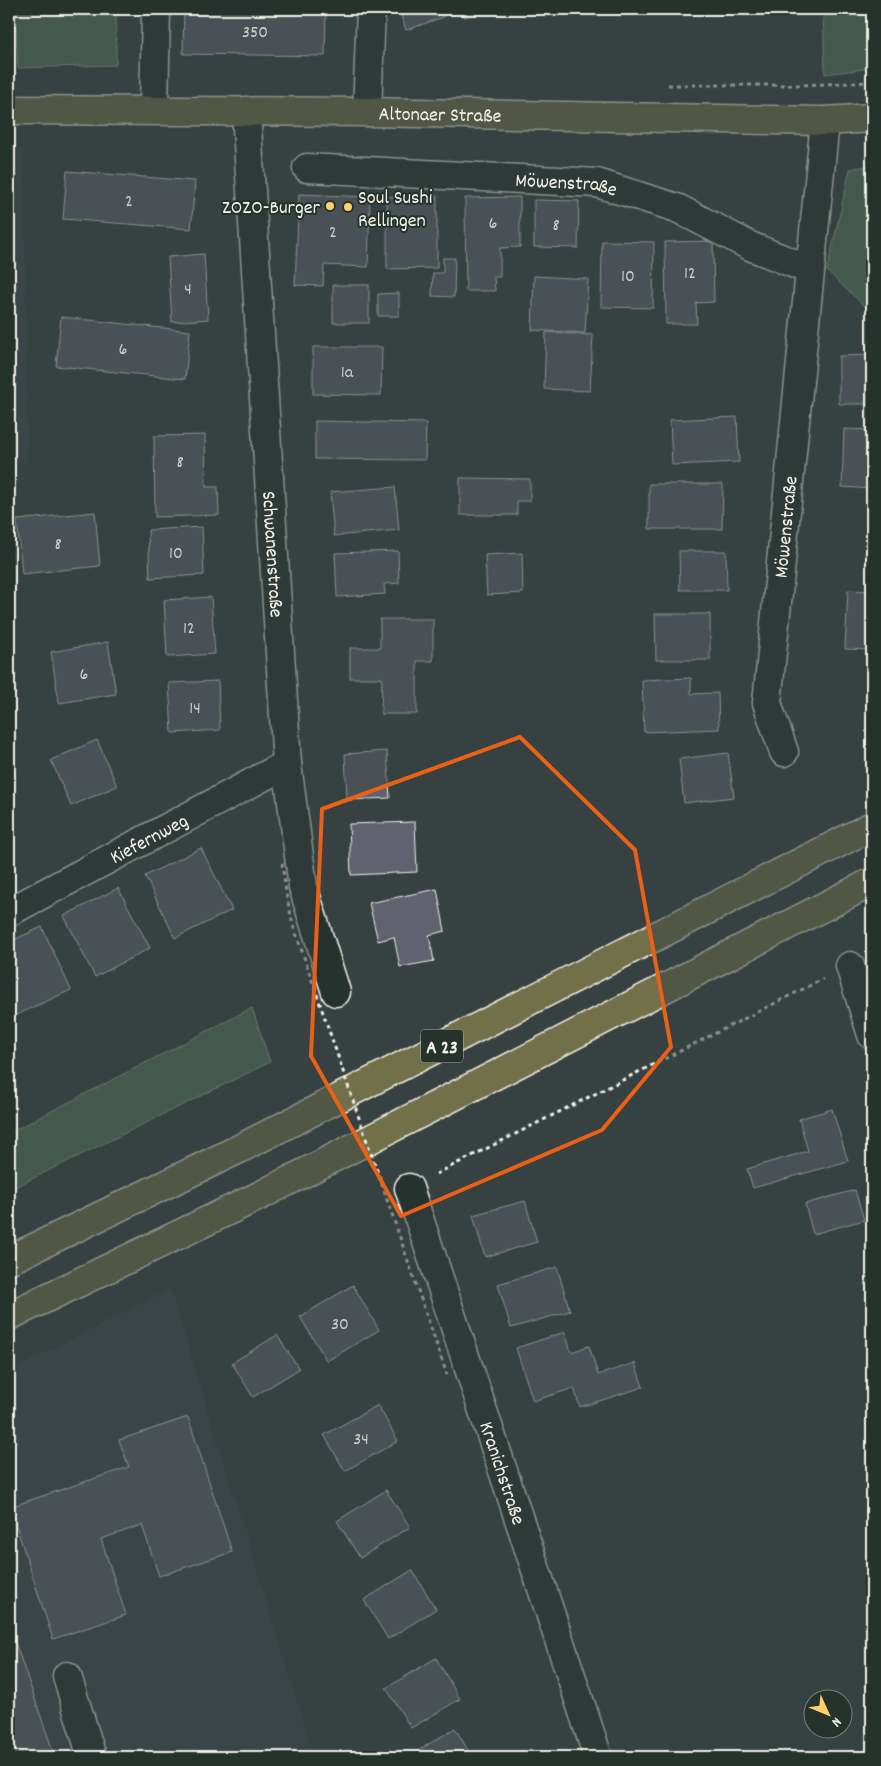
<svg xmlns="http://www.w3.org/2000/svg" width="881" height="1766" font-family="Dekko,sans-serif">
<style>
.built{fill:#434b4f}
.green{fill:#57745c;stroke:#a6b2a2}
.building{fill:#60626f;stroke:#f4f1e8}
.lines{fill:none;stroke-linecap:round;stroke-linejoin:round}
.minor-casing{stroke:#f4f1e8;stroke-width:31}
.major-casing{stroke:#f4f1e8;stroke-width:31}
.highway-casing{stroke:#f4f1e8;stroke-width:31}
.path{stroke:#f4f1e8;stroke-width:3;stroke-dasharray:4 4;stroke-linecap:butt}
.minor{stroke:#26332d;stroke-width:28}
.major{stroke:#726f4a;stroke-width:28}
.highway{stroke:#726f4a;stroke-width:28}
.path-bridge{stroke:#f4f1e8;stroke-width:3;stroke-dasharray:4 4;stroke-linecap:butt}
.marked{fill:none;stroke:#e96117;stroke-width:4;stroke-linejoin:round}
.poi-dot{fill:#ffd166;stroke:#26332d;stroke-width:2}
.labels{text-anchor:middle;stroke-width:4;stroke-linejoin:round;paint-order:stroke}
.number-label{font-size:18px;fill:#cfcdca}
.shield{fill:#26332d;stroke:#b6b8b0;stroke-width:1}
.shield-label{font-size:19px;font-weight:bold;fill:#f4f1e8}
.street-label{font-size:20px;fill:#f4f1e8;stroke:#26332d}
.poi-label{font-size:20px;fill:#f4f1e8;stroke:#26332d;text-anchor:start}
</style>
<rect width="100%" height="100%" fill="#374141"/>
<filter id="ink" filterUnits="userSpaceOnUse"><feTurbulence type="fractalNoise" baseFrequency=".02" numOctaves="2"/><feDisplacementMap in="SourceGraphic" scale="10" xChannelSelector="R" yChannelSelector="G"/><feConvolveMatrix kernelMatrix="1 2 1 2 8 2 1 2 1" color-interpolation-filters="sRGB"/></filter>
<g filter="url(#ink)">
<!-- built -->
<g class="built">
<path d="M24 149 27 461 9 466V150Z"/>
<path d="M170 1289 314 1757H9V1372Z"/>
</g>
<!-- green -->
<g class="green">
<path d="M15 9H116V65L18 68Z"/>
<path d="M823 9H872V68L825 74Z"/>
<path d="M872 165V313L827 271 850 169Z"/>
<path d="M252 1008 270 1062 9 1190V1133Z"/>
</g>
<!-- building -->
<g class="building">
<path d="M184 9H326L325 56 183 54Z"/>
<path d="M399 9H446L442 10 444 17 406 30Z"/>
<path d="M462 9H490L464 17Z"/>
<path d="M67 171 195 181 191 229 63 219Z"/>
<path d="M299 194 370 197 368 267 324 265 323 286 295 285Z"/>
<path d="M437 196V268L387 269V197Z"/>
<path d="M520 197V247L500 248V277H494L495 291H466L465 198Z"/>
<path d="M534 200 579 201 578 248 534 247Z"/>
<path d="M602 241 654 242 653 308 601 307Z"/>
<path d="M713 241 714 302 696 303 697 324H666L665 242Z"/>
<path d="M204 254 208 319 172 322 168 257Z"/>
<path d="M443 258H455L454 297 432 296 433 273H443Z"/>
<path d="M534 276 588 279 585 333 532 330Z"/>
<rect x="333" y="285" width="36" height="38"/>
<path d="M399 293V316H378V294Z"/>
<path d="M61 317 190 331 185 379 56 366Z"/>
<path d="M546 332 593 335 590 391 544 389Z"/>
<path d="M313 347H382L381 395 313 394Z"/>
<path d="M872 355V404H839V356Z"/>
<path d="M737 417 739 462 672 465 670 420Z"/>
<path d="M315 421 426 423 425 460 315 459Z"/>
<path d="M844 429 872 430V489L842 487Z"/>
<path d="M205 435 206 487H218L219 515 155 517 154 436Z"/>
<path d="M460 478 530 479V501H517V515H460Z"/>
<path d="M649 484H723L722 529H649Z"/>
<path d="M395 487 399 530 334 536 330 492Z"/>
<path d="M95 512 100 566 22 574 17 520Z"/>
<path d="M202 527 204 575 150 578 148 530Z"/>
<path d="M398 551 399 583 384 584 385 594 337 597 335 553Z"/>
<path d="M679 551H726L727 590H680Z"/>
<path d="M522 553 523 593 487 595 485 555Z"/>
<path d="M848 590 872 591V650L845 649Z"/>
<path d="M211 597 215 654 167 657 164 600Z"/>
<path d="M655 614H710V660H656Z"/>
<path d="M380 619H433V661H417V714H381L382 678H350V648H380Z"/>
<path d="M108 642 116 694 59 703 51 652Z"/>
<path d="M691 678V694L718 693 719 729 644 732 642 680Z"/>
<path d="M218 681 220 730 172 733 169 683Z"/>
<path d="M97 740 117 786 71 806 51 760Z"/>
<path d="M387 751 390 798 347 800 345 754Z"/>
<path d="M728 753 734 797 684 803 679 759Z"/>
<path d="M415 822 417 872 351 875 349 824Z"/>
<path d="M201 848 232 910 175 938 145 876Z"/>
<path d="M118 888 150 948 95 977 64 916Z"/>
<path d="M437 889 445 931 429 935 434 961 400 967 394 937 378 941 369 903Z"/>
<path d="M42 927 71 990 14 1016 9 1004V942Z"/>
<path d="M832 1109 848 1161 753 1188 747 1169 808 1151 799 1119Z"/>
<path d="M855 1190 864 1220 813 1234 805 1204Z"/>
<path d="M525 1201 537 1242 485 1257 473 1215Z"/>
<path d="M557 1267 570 1311 511 1328 498 1284Z"/>
<path d="M353 1285 379 1330 327 1361 300 1317Z"/>
<path d="M565 1332 571 1352 589 1346 598 1375 635 1363 643 1387 580 1407 574 1388 533 1401 516 1348Z"/>
<path d="M277 1335 299 1369 253 1397 232 1363Z"/>
<path d="M378 1405 398 1441 345 1471 324 1435Z"/>
<path d="M188 1417 232 1552 159 1576 142 1525 101 1539 126 1615 53 1639 10 1507 129 1467 119 1440Z"/>
<path d="M386 1490 410 1527 360 1558 337 1521Z"/>
<path d="M412 1570 436 1609 388 1639 364 1600Z"/>
<path d="M9 1625 55 1757H9Z"/>
<path d="M436 1658 460 1699 411 1728 386 1688Z"/>
<path d="M455 1728 472 1757H419L416 1752Z"/>
</g>
<g class="lines">
<defs>
<g id="minor">
<path d="M154 110 156 9"/>
<path id="s1" d="M246 111 287 764 303 887 336 992"/>
<path d="M367 112 371 9"/>
<path id="s2" d="M307 168 597 183 677 208 750 246 810 270"/>
<path id="s3" d="M784 752 767 703 825 121"/>
<path id="s4" d="M9 912 287 764"/>
<path d="M850 966 872 1035"/>
<path id="s5" d="M409 1188 598 1757"/>
<path d="M67 1676 92 1757"/>
</g>
<g id="major">
<path id="s6" d="M9 110 367 112 825 121 872 118"/>
</g>
<g id="highway">
<path d="M9 1260 237 1150 872 826"/>
<path d="M9 1316 261 1195 872 882"/>
</g>
</defs>
<!-- minor casing -->
<use href="#minor" class="minor-casing"/>
<!-- major casing -->
<use href="#major" class="major-casing"/>
<!-- highway casing -->
<use href="#highway" class="highway-casing"/>
<!-- path -->
<g class="path">
<path d="M668 85H801L872 82"/>
<path d="M436 1174 823 979"/>
</g>
<!-- minor -->
<use href="#minor" class="minor"/>
<!-- major -->
<use href="#major" class="major"/>
<!-- highway -->
<use href="#highway" class="highway"/>
<!-- path-bridge -->
<path class="path-bridge" d="M282 863 286 893 293 925 447 1375"/>
</g>
</g>
<!-- marked area -->
<path d="M0 0H881V1766H0ZM520 737 635 850 671 1047 602 1130 401 1216 311 1056 322 809Z" fill="#374141" fill-opacity=".55" fill-rule="evenodd"/>
<path class="marked" d="M520 737 635 850 671 1047 602 1130 401 1216 311 1056 322 809Z"/>
<!-- markers -->
<g class="poi-dot">
<circle cx="330" cy="206" r="5"/>
<circle cx="348" cy="207" r="5"/>
</g>
<g class="labels">
<!-- number labels -->
<g class="number-label">
<text x="255" y="37">350</text>
<text x="129" y="206">2</text>
<text x="493" y="228">6</text>
<text x="556" y="230">8</text>
<text x="333" y="237">2</text>
<text x="690" y="278">12</text>
<text x="628" y="281">10</text>
<text x="188" y="294">4</text>
<text x="123" y="354">6</text>
<text x="347" y="377">1a</text>
<text x="180" y="467">8</text>
<text x="58" y="549">8</text>
<text x="176" y="558">10</text>
<text x="189" y="633">12</text>
<text x="84" y="679">6</text>
<text x="195" y="713">14</text>
<text x="340" y="1329">30</text>
<text x="361" y="1444">34</text>
</g>
<!-- shield labels -->
<rect class="shield" x="421" y="1029.5" width="42" height="33" rx="4"/>
<g class="shield-label">
<text x="442" y="1053">A 23</text>
</g>
<!-- street labels -->
<g class="street-label">
<text dy="7" stroke="none"><textPath href="#s6" startOffset="431">Altonaer Straße</textPath></text>
<text dy="7" stroke="none"><textPath href="#s2" startOffset="260">Möwenstraße</textPath></text>
<text dy="7" stroke="none"><textPath href="#s3" startOffset="229">Möwenstraße</textPath></text>
<text dy="7" stroke="none"><textPath href="#s1" startOffset="444">Schwanenstraße</textPath></text>
<text dy="7" stroke="none"><textPath href="#s4" startOffset="158">Kiefernweg</textPath></text>
<text dy="7" stroke="none"><textPath href="#s5" startOffset="300">Kranichstraße</textPath></text>
</g>
<!-- poi labels -->
<g class="poi-label">
<text x="358" y="203">Soul Sushi<tspan x="358" dy="23">Rellingen</tspan></text>
<text x="320" y="213" text-anchor="end">ZOZO-Burger</text>
</g>
</g>
<!-- margin -->
<rect width="881" height="1766" fill="none" stroke="#26332d" stroke-width="30"/>
<rect x="15" y="15" width="851" height="1736" fill="none" stroke="#f4f1e8" stroke-width="2" filter="url(#ink)"/>
<!-- north arrow -->
<g transform="translate(828 1714) rotate(134)"><circle r="24" fill="#26332d" stroke="#787f78"/>
<path d="M0-4L9 19L0 12L-9 19Z" fill="#ffd166"/>
<text y="-8" font-size="14" font-weight="bold" text-anchor="middle" fill="#f4f1e8">N</text>
</g>
</svg>
